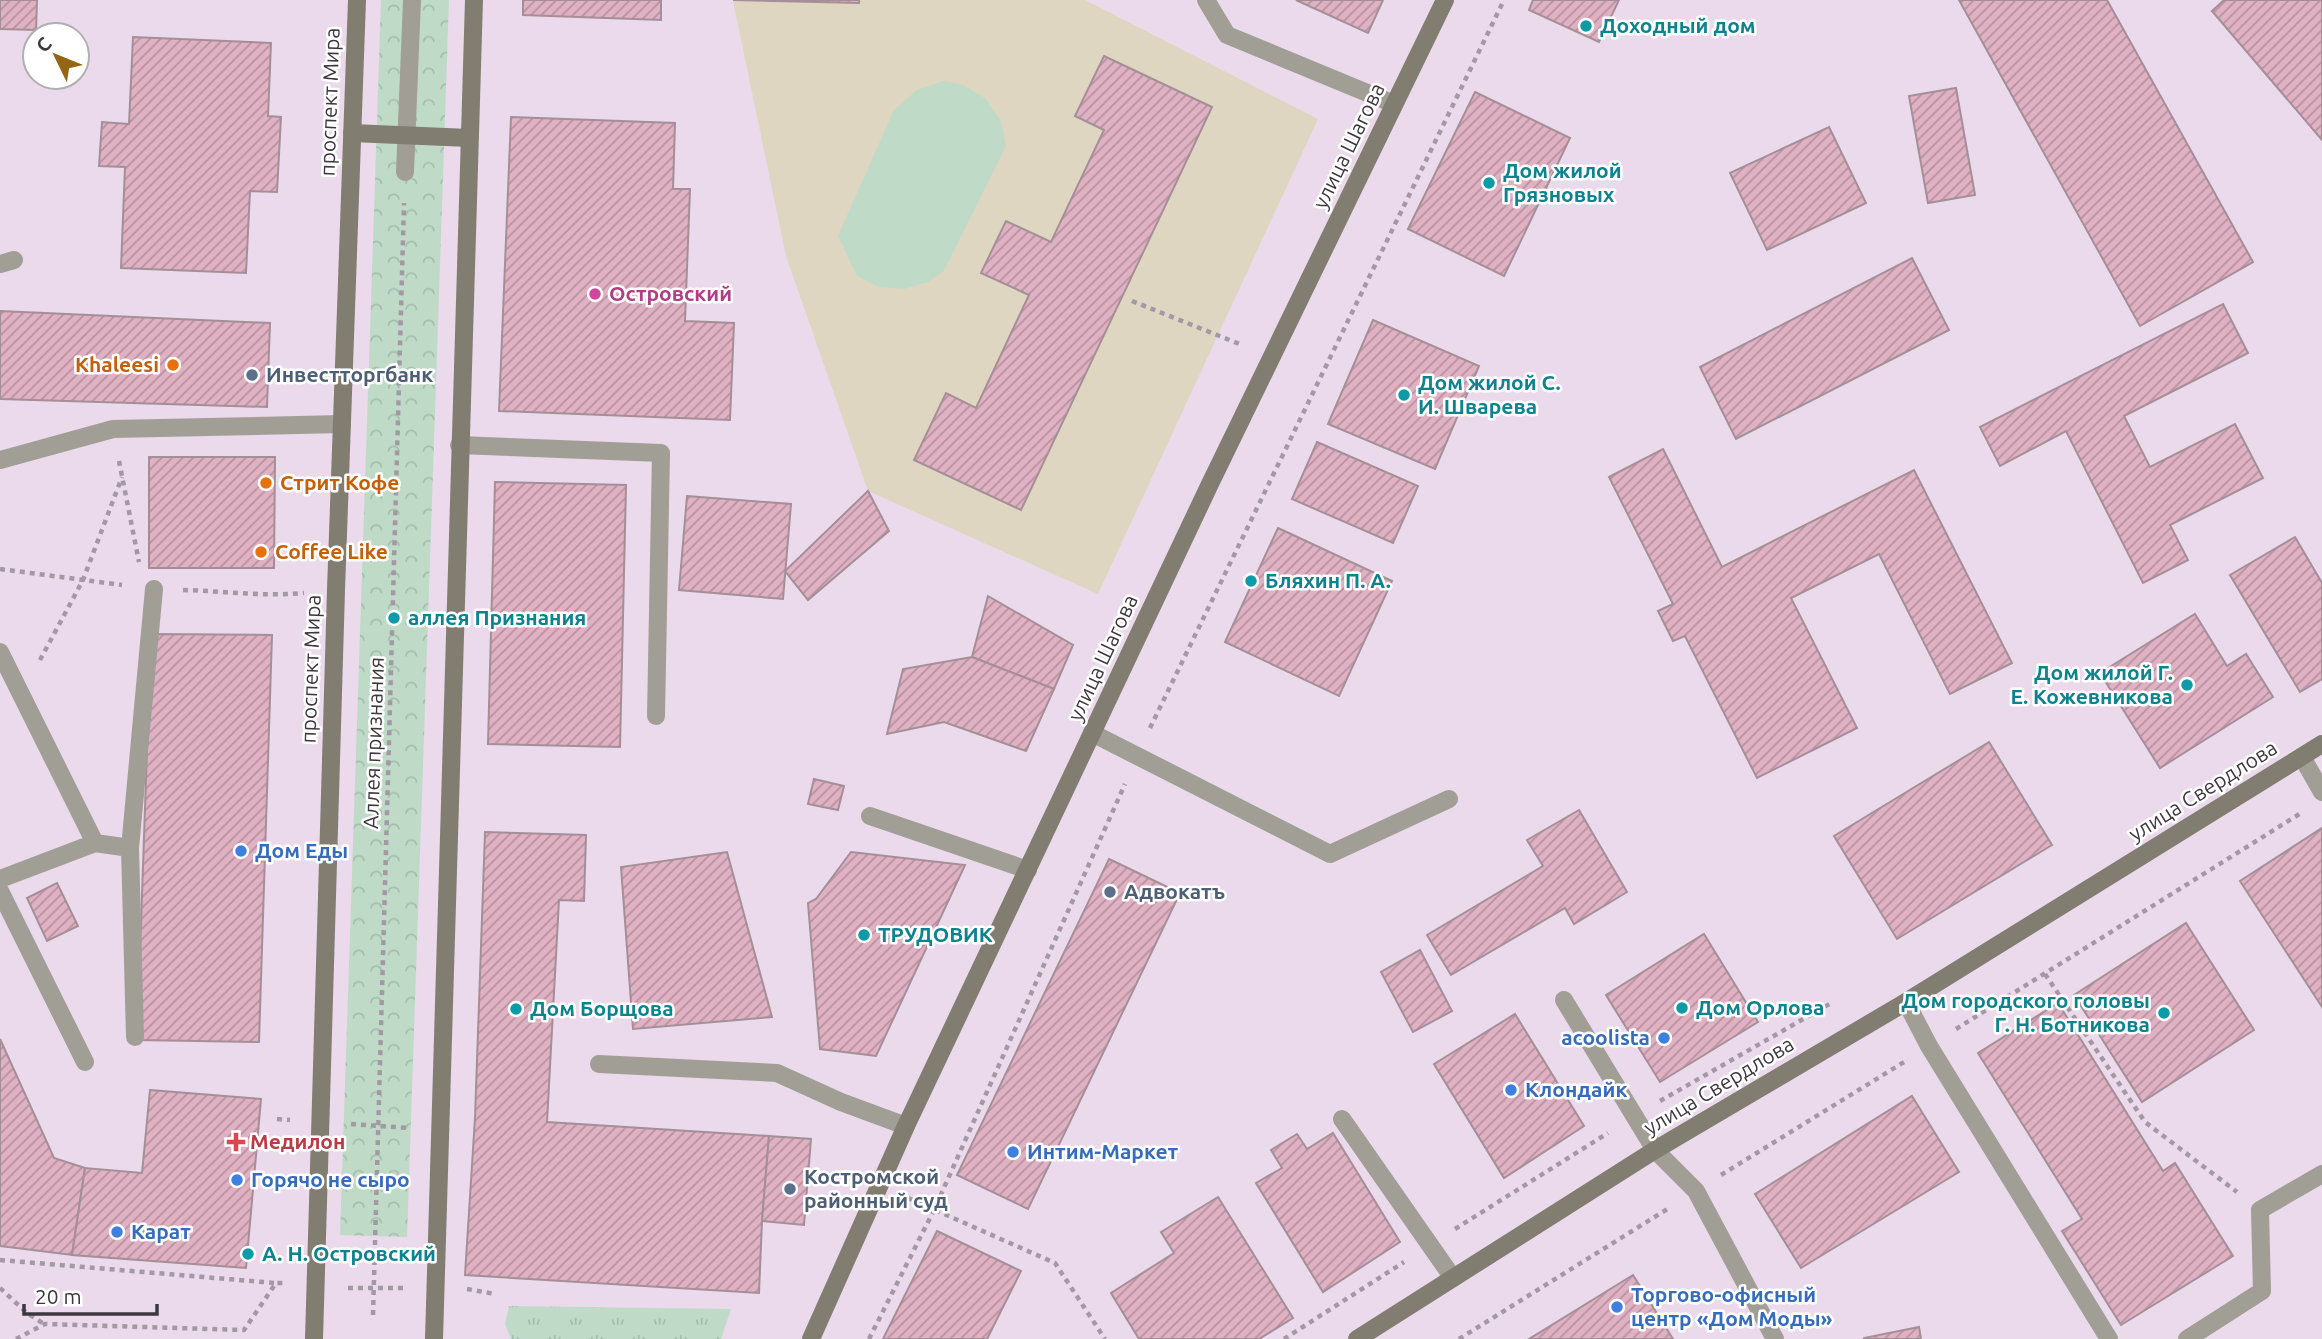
<svg xmlns="http://www.w3.org/2000/svg" width="2322" height="1339" font-family="Ubuntu,sans-serif">
<style>
.education{fill:#dfd6c1}
.grass{fill:url(#grass-tufts)}
.forest{fill:url(#forest-crowns)}
.pitch{fill:#bfdbc8}
.building{fill:url(#building-hatch);stroke:#a58f97;stroke-width:2}
.lines{fill:none;stroke-linecap:round;stroke-linejoin:round}
.path{stroke:#a498a5;stroke-width:4.5;stroke-dasharray:5 5;stroke-linecap:butt}
.lane{stroke:#a19e95;stroke-width:18}
.street{stroke:#a19e95;stroke-width:18}
.secondary{stroke:#827d71;stroke-width:18}
.culture-dot{fill:#0f9aa8;stroke:#fff;stroke-width:2.5}
.hotel-dot{fill:#d1479c;stroke:#fff;stroke-width:2.5}
.food-dot{fill:#e8710a;stroke:#fff;stroke-width:2.5}
.service-dot{fill:#5c6f8a;stroke:#fff;stroke-width:2.5}
.shop-dot{fill:#3f7fe0;stroke:#fff;stroke-width:2.5}
.health-dot{fill:#e0444e;stroke:#fff;stroke-width:2.5}
.labels{text-anchor:middle;stroke-width:5;stroke-linejoin:round;paint-order:stroke}
.culture-label{font-size:21px;font-weight:bold;fill:#0d838f;stroke:#fff;text-anchor:start}
.street-label{font-size:21px;fill:#3d373e;stroke:#fff}
.hotel-label{font-size:21px;font-weight:bold;fill:#b23c85;stroke:#fff;text-anchor:start}
.food-label{font-size:21px;font-weight:bold;fill:#c56008;stroke:#fff;text-anchor:start}
.service-label{font-size:21px;font-weight:bold;fill:#4e5e75;stroke:#fff;text-anchor:start}
.shop-label{font-size:21px;font-weight:bold;fill:#366cbe;stroke:#fff;text-anchor:start}
.health-label{font-size:21px;font-weight:bold;fill:#be3a42;stroke:#fff;text-anchor:start}
</style>
<defs>
<pattern id="grass-tufts" width="24" height="20" patternUnits="userSpaceOnUse" patternTransform="scale(1.75)"><rect width="24" height="20" fill="#bfdbc8"/><path d="M3 7l-1-3M5 7V3M7 7l1-3M15 17l-1-3M17 17v-4M19 17l1-3" fill="none" stroke="#a5bdad"/></pattern>
<pattern id="forest-crowns" width="20" height="18" patternUnits="userSpaceOnUse" patternTransform="scale(1.75)"><rect width="20" height="18" fill="#bfdbc8"/><path d="M2 6a3 3 0 1 1 6 0M12 15a3 3 0 1 1 6 0" fill="none" stroke="#a5bdad"/></pattern>
<pattern id="building-hatch" width="6" height="6" patternUnits="userSpaceOnUse" patternTransform="scale(1.75)"><rect width="6" height="6" fill="#e0b1c3"/><path d="M-1 1l2-2M0 6l6-6M5 7l2-2" fill="none" stroke="#b791a0"/></pattern>
</defs>
<rect width="100%" height="100%" fill="#eadaec"/>
<!-- education -->
<path class="education" d="M859 0H1085L1318 119 1098 594 868 491 786 256 733 1 859 3Z"/>
<!-- grass -->
<path class="grass" d="M509 1306 731 1309 721 1339H511L505 1324Z"/>
<!-- forest -->
<path class="forest" d="M381 0H449L407 1237 340 1235Z"/>
<!-- pitch -->
<path class="pitch" d="M943 81 963 85 985 98 1001 121 1006 146 944 271 928 282 904 289 878 287 857 276 838 236 894 110 917 90Z"/>
<!-- building -->
<g class="building">
<path d="M0 0H37L36 30 0 29Z"/>
<path d="M523 0H661V20L523 15Z"/>
<path d="M733 0H859V3Z"/>
<path d="M1296 0H1383L1368 33Z"/>
<path d="M1533 0H1619L1599 42 1529 10Z"/>
<path d="M1959 0H2107L2253 262 2140 326Z"/>
<path d="M2224 0H2322V140L2212 11Z"/>
<path d="M133 37 271 43 268 116 281 117 277 192 250 191 246 273 121 268 125 167 99 166 102 122 129 124Z"/>
<path d="M1104 56 1212 107 1021 510 914 460 946 393 976 408 1029 295 981 273 1006 221 1051 242 1104 130 1075 116Z"/>
<path d="M1956 88 1975 195 1928 203 1909 96Z"/>
<path d="M1475 92 1570 138 1504 276 1408 229Z"/>
<path d="M511 117 675 123 673 189H690L685 321 734 323 730 420 499 411Z"/>
<path d="M1829 127 1866 203 1767 250 1730 173Z"/>
<path d="M1912 258 1949 330 1736 439 1700 367Z"/>
<path d="M2223 304 2248 353 2124 416 2150 467 2235 424 2263 478 2170 525 2188 560 2143 583 2066 431 2000 466 1980 427Z"/>
<path d="M0 311 270 323 267 407 0 399Z"/>
<path d="M1373 320 1479 366 1435 469 1328 424Z"/>
<path d="M1317 442 1418 486 1393 543 1292 499Z"/>
<path d="M1663 449 1722 567 1914 470 2012 663 1950 694 1879 554 1791 598 1857 728 1757 778 1685 636 1673 641 1658 611 1673 604 1609 477Z"/>
<path d="M149 457H275L274 568H149Z"/>
<path d="M495 482 626 485 620 747 488 744Z"/>
<path d="M868 491 889 531 808 600 785 571Z"/>
<path d="M687 496 791 504 783 599 679 590Z"/>
<path d="M1278 528 1392 581 1339 696 1225 642Z"/>
<path d="M2295 537 2322 583V679L2300 692 2230 575Z"/>
<path d="M988 596 1073 645 1054 689 972 657Z"/>
<path d="M2195 614 2227 666 2246 654 2273 697 2160 768 2100 673Z"/>
<path d="M151 634 272 635 259 1042 137 1040Z"/>
<path d="M972 657 1054 689 1026 751 944 722 887 734 903 669Z"/>
<path d="M1989 742 2052 845 1897 939 1834 836Z"/>
<path d="M814 779 844 786 838 810 808 804Z"/>
<path d="M1579 810 1627 892 1574 924 1565 908 1451 975 1427 935 1543 866 1527 840Z"/>
<path d="M2322 828V1007L2240 881Z"/>
<path d="M485 832 586 835 584 901 559 900 547 1122 769 1136 762 1221 759 1293 465 1275 475 1118Z"/>
<path d="M727 852 772 1017 633 1029 621 867Z"/>
<path d="M851 852 965 865 876 1056 820 1049 808 903 816 899Z"/>
<path d="M1109 859 1180 893 1028 1209 957 1175Z"/>
<path d="M57 883 78 926 47 941 27 898Z"/>
<path d="M2186 923 2254 1030 2142 1102 2074 995Z"/>
<path d="M1704 934 1758 1022 1660 1082 1606 995Z"/>
<path d="M1420 950 1452 1011 1413 1032 1381 972Z"/>
<path d="M2058 1003 2163 1171 2175 1163 2233 1256 2121 1325 2062 1231 2082 1219 1978 1053Z"/>
<path d="M1515 1014 1584 1126 1504 1178 1434 1064Z"/>
<path d="M0 1039 54 1158 85 1168 72 1255 0 1246Z"/>
<path d="M150 1090 261 1099 246 1268 72 1255 85 1168 142 1173Z"/>
<path d="M1912 1096 1959 1172 1801 1268 1755 1194Z"/>
<path d="M1333 1133 1400 1242 1323 1292 1256 1183 1282 1168 1271 1150 1297 1134 1307 1149Z"/>
<path d="M769 1136 811 1139 804 1225 762 1221Z"/>
<path d="M1218 1197 1293 1318 1259 1339H1139L1111 1293 1174 1253 1161 1232Z"/>
<path d="M937 1231 1021 1271 987 1339H883Z"/>
<path d="M1633 1275 1673 1339H1529Z"/>
<path d="M1919 1327 1921 1339H1864V1338Z"/>
</g>
<g class="lines">
<!-- path -->
<g class="path">
<path d="M1132 301 1242 345"/>
<path d="M119 461 139 562"/>
<path d="M0 569 122 585"/>
<path d="M183 590C224 591 264 597 304 593"/>
<path d="M40 660 83 580 122 477"/>
<path d="M1150 728 1504 0"/>
<path d="M2045 974 2145 1122 2237 1192"/>
<path d="M1956 1029 2301 813"/>
<path d="M1660 1101 1833 1002"/>
<path d="M277 1119 290 1120"/>
<path d="M351 1124 409 1128"/>
<path d="M1721 1175 1904 1062"/>
<path d="M908 1198 1055 1263 1105 1339"/>
<path d="M1455 1229 1608 1133"/>
<path d="M0 1260 275 1283"/>
<path d="M0 1288 27 1313 44 1324"/>
<path d="M348 1288H406"/>
<path d="M467 1289 495 1294"/>
<path d="M373 1315 404 203"/>
<path d="M16 1339 45 1324 244 1330 276 1283H284"/>
<path d="M869 1339 934 1210 1125 784"/>
<path d="M1284 1339 1404 1262"/>
<path d="M1459 1339 1669 1208"/>
</g>
<!-- lane -->
<g class="lane">
<path d="M1206 0 1227 35 1394 104"/>
<path d="M0 264 14 260"/>
<path d="M459 445 661 453 656 716"/>
<path d="M0 460 113 429 342 424"/>
<path d="M0 652 95 843 0 879"/>
<path d="M1092 733 1330 854 1449 799"/>
<path d="M2302 757 2322 792"/>
<path d="M870 816 1028 870"/>
<path d="M95 843 130 848 135 1037"/>
<path d="M130 848 154 589"/>
<path d="M0 891 85 1062"/>
<path d="M1564 1000 1655 1150 1696 1191 1775 1339"/>
<path d="M1906 1002 1929 1046 2109 1339"/>
<path d="M599 1064 777 1073 841 1102 906 1126"/>
<path d="M1342 1119 1453 1278"/>
<path d="M2187 1339 2262 1291 2260 1210 2322 1174"/>
</g>
<!-- street -->
<path class="street" d="M405 172 412 0"/>
<!-- secondary -->
<g class="secondary">
<path d="M352 133 469 138"/>
<path d="M314 1339 336 590 357 0"/>
<path d="M434 1339 474 0"/>
<path d="M811 1339 906 1126 1209 486 1445 0"/>
<path d="M1357 1339 1655 1150 1906 1002 2322 744"/>
</g>
</g>
<!-- markers -->
<g class="culture-dot">
<circle cx="1586" cy="26" r="7"/>
<circle cx="1489" cy="183" r="7"/>
<circle cx="1404" cy="395" r="7"/>
<circle cx="1251" cy="581" r="7"/>
<circle cx="394" cy="618" r="7"/>
<circle cx="2187" cy="685" r="7"/>
<circle cx="864" cy="935" r="7"/>
<circle cx="1682" cy="1008" r="7"/>
<circle cx="516" cy="1009" r="7"/>
<circle cx="2164" cy="1013" r="7"/>
<circle cx="248" cy="1254" r="7"/>
</g>
<circle class="hotel-dot" cx="595" cy="294" r="7"/>
<g class="food-dot">
<circle cx="173" cy="365" r="7"/>
<circle cx="266" cy="483" r="7"/>
<circle cx="261" cy="552" r="7"/>
</g>
<g class="service-dot">
<circle cx="252" cy="375" r="7"/>
<circle cx="1110" cy="892" r="7"/>
<circle cx="790" cy="1189" r="7"/>
</g>
<g class="shop-dot">
<circle cx="241" cy="851" r="7"/>
<circle cx="1664" cy="1038" r="7"/>
<circle cx="1511" cy="1090" r="7"/>
<circle cx="1013" cy="1152" r="7"/>
<circle cx="237" cy="1180" r="7"/>
<circle cx="117" cy="1232" r="7"/>
<circle cx="1617" cy="1307" r="7"/>
</g>
<path class="health-dot" d="M232.5 1131.5h7v7h7v7h-7v7h-7v-7h-7v-7h7z"/>
<g class="labels">
<!-- culture labels -->
<g class="culture-label">
<text x="1600" y="33">Доходный дом</text>
<text x="1503" y="178">Дом жилой<tspan x="1503" dy="24">Грязновых</tspan></text>
<text x="1418" y="390">Дом жилой С.<tspan x="1418" dy="24">И. Шварева</tspan></text>
<text x="1265" y="588">Бляхин П. А.</text>
<text x="408" y="625">аллея Признания</text>
<text x="2173" y="680" text-anchor="end">Дом жилой Г.<tspan x="2173" dy="24">Е. Кожевникова</tspan></text>
<text x="878" y="942">ТРУДОВИК</text>
<text x="2150" y="1008" text-anchor="end">Дом городского головы<tspan x="2150" dy="24">Г. Н. Ботникова</tspan></text>
<text x="1696" y="1015">Дом Орлова</text>
<text x="530" y="1016">Дом Борщова</text>
<text x="262" y="1261">А. Н. Островский</text>
</g>
<!-- street labels -->
<g class="street-label">
<text transform="translate(330 102) rotate(-88)" y="7">проспект Мира</text>
<text transform="translate(1349 146) rotate(-64)" y="7">улица Шагова</text>
<text transform="translate(1103 658) rotate(-65)" y="7">улица Шагова</text>
<text transform="translate(311 669) rotate(-88)" y="7">проспект Мира</text>
<text transform="translate(374 743) rotate(-88)" y="7">Аллея признания</text>
<text transform="translate(2203 791) rotate(-32)" y="7">улица Свердлова</text>
<text transform="translate(1719 1086) rotate(-31)" y="7">улица Свердлова</text>
</g>
<!-- hotel labels -->
<g class="hotel-label">
<text x="609" y="301">Островский</text>
</g>
<!-- food labels -->
<g class="food-label">
<text x="159" y="372" text-anchor="end">Khaleesi</text>
<text x="280" y="490">Стрит Кофе</text>
<text x="275" y="559">Coffee Like</text>
</g>
<!-- service labels -->
<g class="service-label">
<text x="266" y="382">Инвестторгбанк</text>
<text x="1124" y="899">Адвокатъ</text>
<text x="804" y="1184">Костромской<tspan x="804" dy="24">районный суд</tspan></text>
</g>
<!-- shop labels -->
<g class="shop-label">
<text x="255" y="858">Дом Еды</text>
<text x="1650" y="1045" text-anchor="end">acoolista</text>
<text x="1525" y="1097">Клондайк</text>
<text x="1027" y="1159">Интим-Маркет</text>
<text x="251" y="1187">Горячо не сыро</text>
<text x="131" y="1239">Карат</text>
<text x="1631" y="1302">Торгово-офисный<tspan x="1631" dy="24">центр «Дом Моды»</tspan></text>
</g>
<!-- health labels -->
<g class="health-label">
<text x="250" y="1149">Медилон</text>
</g>
</g>
<!-- north arrow -->
<g transform="translate(56 56) rotate(313)"><circle r="33" fill="#ffffff" stroke="#b1afb2" stroke-width="2"/>
<path d="M0-5L12 26L0 18L-12 26Z" fill="#946614"/>
<text y="-10" font-size="19" font-weight="bold" text-anchor="middle" fill="#3d373e">С</text>
</g>
<!-- scale -->
<path d="M24 1304v10h133v-10" fill="none" stroke="#3d373e" stroke-width="3.5"/>
<text x="35" y="1304" font-size="21" fill="#3d373e" stroke="#ffffff" stroke-width="5" paint-order="stroke">20 m</text>
</svg>
